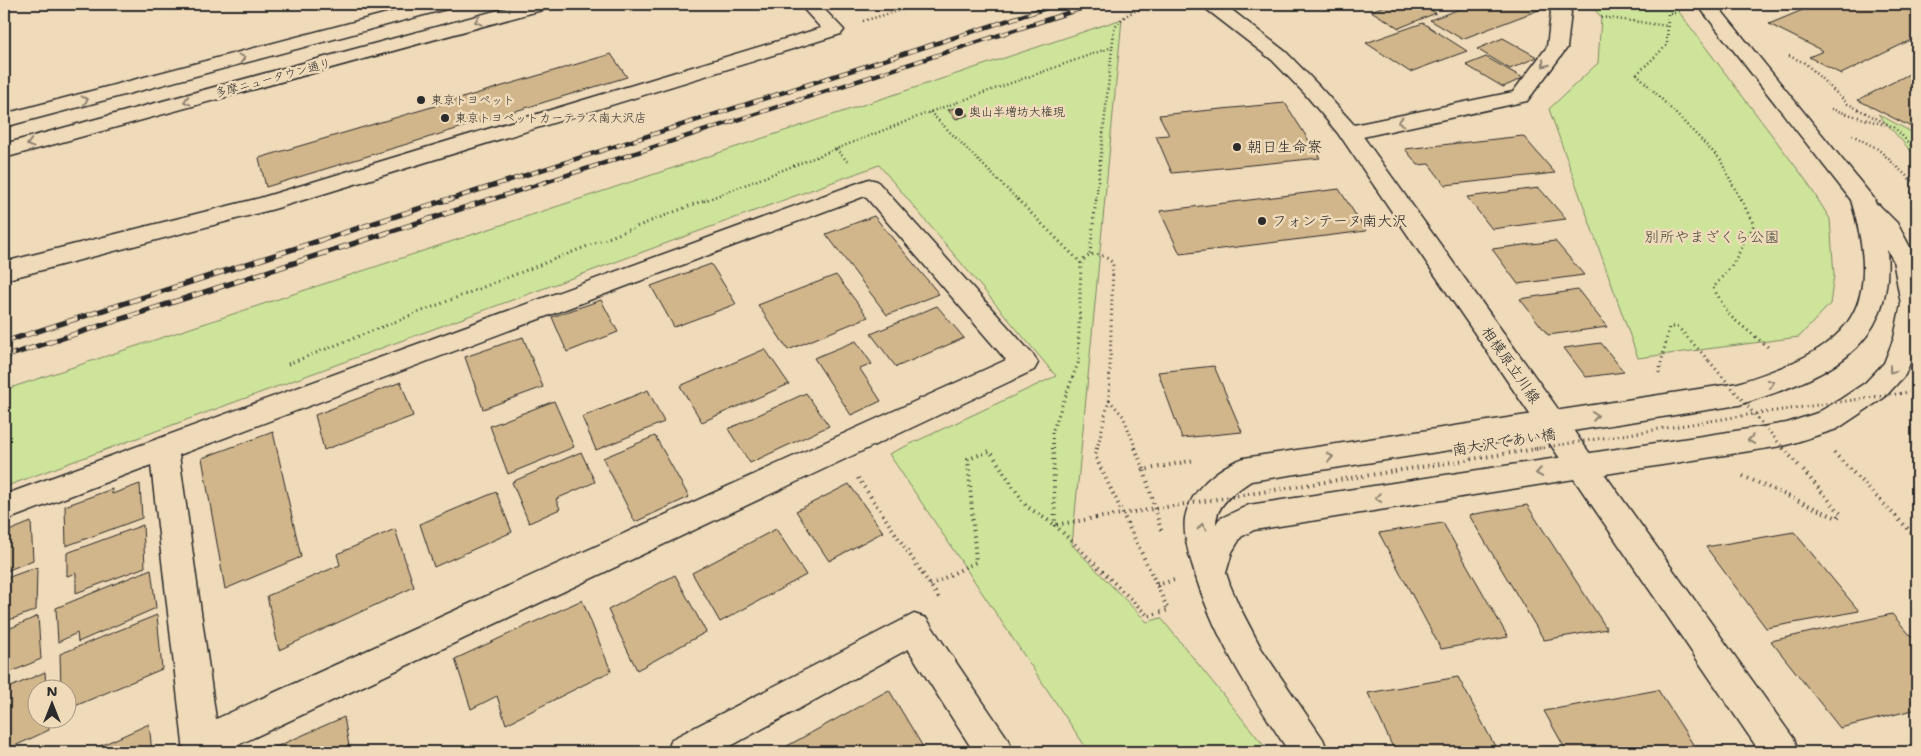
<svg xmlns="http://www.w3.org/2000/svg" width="1921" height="756" font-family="'Shantell Sans','Klee One',sans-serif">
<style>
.green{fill:#cde49a;stroke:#7c8862}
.building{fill:#d1b68b;stroke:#2b2b2b}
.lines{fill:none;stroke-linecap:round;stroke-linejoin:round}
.minor-casing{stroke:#2b2b2b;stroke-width:3}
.tertiary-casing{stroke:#2b2b2b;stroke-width:3}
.secondary-casing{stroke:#2b2b2b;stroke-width:3}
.path-far2{stroke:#2b2b2b;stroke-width:2.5;stroke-dasharray:1 3;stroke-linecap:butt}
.path-far1{stroke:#2b2b2b;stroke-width:3;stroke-dasharray:1 4;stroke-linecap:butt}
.path{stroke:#2b2b2b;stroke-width:4;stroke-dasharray:1 4.5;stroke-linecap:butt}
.minor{fill:#efdab9;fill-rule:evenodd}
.tertiary{fill:#efdab9;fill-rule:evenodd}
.secondary{fill:#efdab9;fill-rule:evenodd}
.rail-far1-casing{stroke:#2b2b2b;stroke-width:4.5}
.rail-casing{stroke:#2b2b2b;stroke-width:5.5}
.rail-far1{stroke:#efdab9;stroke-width:3;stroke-dasharray:9;stroke-linecap:butt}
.rail{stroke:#efdab9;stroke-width:4;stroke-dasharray:11;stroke-linecap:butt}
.path-bridge-far1{stroke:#2b2b2b;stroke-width:3;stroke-dasharray:1 4;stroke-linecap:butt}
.path-bridge{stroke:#2b2b2b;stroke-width:4;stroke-dasharray:1 4.5;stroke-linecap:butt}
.oneway{stroke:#8d8272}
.poi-dot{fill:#2b2b2b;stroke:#efdab9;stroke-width:2}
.labels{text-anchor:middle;stroke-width:5;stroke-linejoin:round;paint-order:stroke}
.far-street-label{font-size:12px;fill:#2b2b2b;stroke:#efdab9}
.far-poi-label{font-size:12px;fill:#2b2b2b;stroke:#efdab9;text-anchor:start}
.poi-label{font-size:15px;fill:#2b2b2b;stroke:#efdab9;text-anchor:start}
.park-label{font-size:15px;fill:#43473c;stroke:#efdab9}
.street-label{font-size:15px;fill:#2b2b2b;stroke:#efdab9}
</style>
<rect width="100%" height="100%" fill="#efdab9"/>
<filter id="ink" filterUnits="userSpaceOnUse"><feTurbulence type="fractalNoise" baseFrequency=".02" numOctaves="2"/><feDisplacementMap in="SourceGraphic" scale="10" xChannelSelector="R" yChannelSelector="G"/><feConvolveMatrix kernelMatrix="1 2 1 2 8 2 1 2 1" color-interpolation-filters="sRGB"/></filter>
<g filter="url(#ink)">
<!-- green -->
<g class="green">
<path d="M1590 4H1673L1805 179 1830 219 1834 275 1830 304 1799 337 1638 358 1549 109 1598 63 1601 17Z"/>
<path d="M1122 19 1072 545 1147 622 1161 618 1269 752H1089L889 454 1056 376 879 165 4 487V390Z"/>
<path d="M1878 114 1917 135V158Z"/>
</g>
<!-- building -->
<g class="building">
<path d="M1390 4H1420L1436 13 1399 28 1371 11Z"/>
<path d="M1473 4H1537L1544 8 1462 39 1430 20Z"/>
<path d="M1817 4H1904L1917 10V41L1913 39 1841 74 1809 57 1823 51 1769 24Z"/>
<path d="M1423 23 1467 51 1410 72 1366 43Z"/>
<path d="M1503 38 1537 57 1510 69 1477 49Z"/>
<path d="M611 54 627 77 266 187 259 158Z"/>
<path d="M1486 57 1523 78 1503 87 1466 65Z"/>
<path d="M1917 70V130L1858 100Z"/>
<path d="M1285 103 1320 158 1172 173 1156 136 1169 135 1159 115Z"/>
<path d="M961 106 969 115 956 119 948 110Z"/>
<path d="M1523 136 1555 173 1445 185 1429 164 1418 165 1405 149Z"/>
<path d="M1539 188 1566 219 1492 229 1467 197Z"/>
<path d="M1339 189 1366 231 1180 254 1160 211Z"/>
<path d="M874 216 939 294 887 315 826 234Z"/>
<path d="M1555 241 1584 275 1518 284 1492 249Z"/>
<path d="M711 264 736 304 674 327 651 286Z"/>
<path d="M836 275 868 317 788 350 758 305Z"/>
<path d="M1578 290 1607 327 1548 335 1520 299Z"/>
<path d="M601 300 618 332 567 352 552 317Z"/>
<path d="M937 306 964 338 896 367 871 334Z"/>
<path d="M523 337 543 387 483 409 465 357Z"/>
<path d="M856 341 872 364 860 369 881 401 851 415 814 358Z"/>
<path d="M1601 343 1624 372 1586 377 1564 348Z"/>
<path d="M765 349 789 384 702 422 680 386Z"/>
<path d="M1214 366 1242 432 1182 438 1158 372Z"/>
<path d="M401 382 413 416 324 450 315 415Z"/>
<path d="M648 390 664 422 596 450 582 417Z"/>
<path d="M806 393 829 426 750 463 728 429Z"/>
<path d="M554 401 574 447 508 474 490 426Z"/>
<path d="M273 432 301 557 225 589 202 458Z"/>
<path d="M655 436 689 497 635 522 603 458Z"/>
<path d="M581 452 595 482 556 499 560 509 529 523 512 482Z"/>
<path d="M140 484 142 518 66 546 65 506 112 489V494Z"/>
<path d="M849 484 883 532 829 561 796 511Z"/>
<path d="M496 492 512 532 434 567 420 524Z"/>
<path d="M1527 505 1607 629 1544 640 1469 515Z"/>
<path d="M31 522 33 560 4 572V533Z"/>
<path d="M1443 523 1508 637 1441 649 1379 533Z"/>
<path d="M143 525 145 567 76 593V573L67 576V553Z"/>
<path d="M395 529 414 587 279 650 267 596 340 565 337 554Z"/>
<path d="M776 529 806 575 720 622 692 573Z"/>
<path d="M1794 532 1859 611 1766 628 1706 547Z"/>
<path d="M37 567 36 610 4 622V579Z"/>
<path d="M151 569 156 608 78 642 77 633 58 642 56 608Z"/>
<path d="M675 575 706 632 637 670 608 610Z"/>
<path d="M582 600 611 671 506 724 497 696 471 709 455 659Z"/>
<path d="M1892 614 1917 643V709L1840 728 1771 641Z"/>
<path d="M157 615 162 669 68 709V688H61L60 654Z"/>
<path d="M38 616 41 659 4 675V631Z"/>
<path d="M45 672 46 688H38V718H48L49 730 4 751V690Z"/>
<path d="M1458 677 1498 752H1395L1368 693Z"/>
<path d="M889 690 926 752H779L778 751Z"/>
<path d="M1658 690 1698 752H1567L1544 711Z"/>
<path d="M344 717 350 752H269V750Z"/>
<path d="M149 724 152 752H87Z"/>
</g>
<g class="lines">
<defs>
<g id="minor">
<path d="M799 4H819L844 30 841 34 274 209 4 280V262L260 198 821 28Z"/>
<path d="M1547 4H1565L1571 12 1567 48 1527 101 1349 140 1341 138 1338 133 1341 128 1349 126 1513 92 1547 47 1551 12Z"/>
<path d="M869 179 877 181 1034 356 1038 363 1034 370 223 752H184L151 465 4 521V495ZM865 196 1006 360 216 719 179 455Z"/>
<path d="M1863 192 1871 195 1876 204 1879 205 1897 223 1917 260V346L1905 375 1885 397 1837 429 1787 445 1254 530 1241 537 1232 552 1226 573 1230 585 1239 606 1261 648 1323 739 1328 752H1289C1251 694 1212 635 1193 567 1188 552 1183 534 1185 518 1190 490 1218 467 1244 458L1738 383C1844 349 1886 317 1851 200L1855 195ZM1887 250 1893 260 1901 304 1894 338 1884 363 1865 383 1841 399 1817 413 1787 423 1249 505 1219 519 1216 524C1216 504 1235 492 1251 481L1739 405C1822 378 1895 353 1887 250Z"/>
<path d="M914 614 926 618 1008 739 1013 752H974L908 649 720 752H667L672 739Z"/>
</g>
<path id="tertiary" d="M1697 4H1716L1871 195 1875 200 1871 205 1863 208 1855 205Z"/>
<g id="secondary">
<path d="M422 4H452L450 8 4 127V114Z"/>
<path d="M521 4H551L549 8 4 158V144Z"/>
<path d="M1203 4H1224L1286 52 1319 86 1357 128 1794 739 1799 752H1760L1341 137 1305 94 1272 60 1205 8Z"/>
</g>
</defs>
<!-- minor casing -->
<use href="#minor" class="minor-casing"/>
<!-- tertiary casing -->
<use href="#tertiary" class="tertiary-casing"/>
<!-- secondary casing -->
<use href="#secondary" class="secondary-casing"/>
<!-- path-far2 -->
<g class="path-far2">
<path d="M1751 10 1764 4"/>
<path d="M1679 13H1668L1667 45 1637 74 1720 159 1741 201"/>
<path d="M1601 17 1668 26"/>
<path d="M863 21 922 4"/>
<path d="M1789 56 1805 63 1848 104 1895 128 1917 152"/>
<path d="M1831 109 1885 125"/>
<path d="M930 112 1019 201"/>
<path d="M1852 135 1878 149 1917 186"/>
<path d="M836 149 849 163"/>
<path d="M704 201 930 112 1112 47"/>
<path d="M1096 201 1114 30C1122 13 1139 9 1156 4"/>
</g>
<!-- path-far1 -->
<g class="path-far1">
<path d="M1017 199 1081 263"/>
<path d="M1741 199 1754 225 1733 264 1713 288 1730 316 1769 348"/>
<path d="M1090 254 1096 199"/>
<path d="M288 364 707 199"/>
<path d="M1659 373 1669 327H1678L1709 361"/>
<path d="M1109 400 1123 416 1136 449"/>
<path d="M1053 449 1052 432 1078 363 1081 263C1091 250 1102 253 1113 263L1109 400 1097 449"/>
</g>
<!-- path -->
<g class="path">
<path d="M1053 448 1055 525 1148 616 1168 610 1157 585"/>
<path d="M1097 448 1095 456 1157 585"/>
<path d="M1135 448 1144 470"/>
<path d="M1834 453 1917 538"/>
<path d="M1743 476 1837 518 1841 514 1801 468"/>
<path d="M858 478 941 601"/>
<path d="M1161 530 1144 470 1195 460"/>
<path d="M930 585 976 562 968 459 990 451 1026 506 1055 525 1096 518"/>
<path d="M1157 585 1174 580"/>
</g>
<!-- minor -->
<use href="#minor" class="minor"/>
<!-- tertiary -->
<use href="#tertiary" class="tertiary"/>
<!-- secondary -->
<use href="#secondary" class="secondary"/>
<defs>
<g id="rail-far1">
<path d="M445 201 1059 4"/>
<path d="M487 201 1095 4"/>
</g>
<g id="rail">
<path d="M4 342 449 199"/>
<path d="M4 357 491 199"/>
</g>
</defs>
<!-- rail-far1 casing -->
<use href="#rail-far1" class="rail-far1-casing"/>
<!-- rail casing -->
<use href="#rail" class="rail-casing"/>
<!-- rail-far1 -->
<use href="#rail-far1" class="rail-far1"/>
<!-- rail -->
<use href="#rail" class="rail"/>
<!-- path-bridge-far1 -->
<g class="path-bridge-far1">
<path d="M1709 361 1784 449"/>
<path d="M1534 449 1754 414 1917 391"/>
</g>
<!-- path-bridge -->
<g class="path-bridge">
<path d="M1783 448 1801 468"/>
<path d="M1096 518 1542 448"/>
</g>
</g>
<!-- one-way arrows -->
<defs><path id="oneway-chevron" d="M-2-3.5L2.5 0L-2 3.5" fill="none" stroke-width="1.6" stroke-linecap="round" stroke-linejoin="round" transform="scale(1.25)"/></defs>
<g class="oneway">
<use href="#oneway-chevron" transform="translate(478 21) rotate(165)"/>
<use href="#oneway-chevron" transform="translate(242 58) rotate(-15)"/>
<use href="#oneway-chevron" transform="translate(1545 64) rotate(128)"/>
<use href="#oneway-chevron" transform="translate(85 100) rotate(-15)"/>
<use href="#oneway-chevron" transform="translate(187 101) rotate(165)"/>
<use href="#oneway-chevron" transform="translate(1401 122) rotate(168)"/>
<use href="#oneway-chevron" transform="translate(30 144) rotate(165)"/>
<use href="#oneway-chevron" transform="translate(1892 370) rotate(127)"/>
<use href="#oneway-chevron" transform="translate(1771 383) rotate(-18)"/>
<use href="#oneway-chevron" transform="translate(1595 416) rotate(-9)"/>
<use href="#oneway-chevron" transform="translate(1751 440) rotate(171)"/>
<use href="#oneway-chevron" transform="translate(1330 457) rotate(-9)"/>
<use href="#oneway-chevron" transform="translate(1539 473) rotate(171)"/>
<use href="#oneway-chevron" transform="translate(1378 498) rotate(171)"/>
<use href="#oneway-chevron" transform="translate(1202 527) rotate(-89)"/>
</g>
</g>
<!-- markers -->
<g class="poi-dot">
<circle cx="421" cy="100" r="5"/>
<circle cx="959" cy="112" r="5"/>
<circle cx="445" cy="118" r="5"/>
<circle cx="1237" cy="147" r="5"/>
<circle cx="1262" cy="221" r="5"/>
</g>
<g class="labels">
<!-- far-street labels -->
<g class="far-street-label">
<text transform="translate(273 78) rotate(-15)" y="4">多摩ニュータウン通り</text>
</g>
<!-- far-poi labels -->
<g class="far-poi-label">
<text x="431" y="104">東京トヨペット</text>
<text x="969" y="116">奥山半増坊大権現</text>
<text x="455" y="122">東京トヨペットカーテラス南大沢店</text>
</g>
<!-- poi labels -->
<g class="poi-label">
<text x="1247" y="152">朝日生命寮</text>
<text x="1272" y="226">フォンテーヌ南大沢</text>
</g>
<!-- park labels -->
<g class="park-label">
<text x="1712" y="242">別所やまざくら公園</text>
</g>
<!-- street labels -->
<g class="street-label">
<text transform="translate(1511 365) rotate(55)" y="5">相模原立川線</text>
<text transform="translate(1504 442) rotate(-9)" y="5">南大沢であい橋</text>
</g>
</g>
<!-- margin -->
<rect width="1921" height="756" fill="none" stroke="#efdab9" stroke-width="20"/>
<rect x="10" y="10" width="1901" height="736" fill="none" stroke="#2b2b2b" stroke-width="2" filter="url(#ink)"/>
<!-- north arrow -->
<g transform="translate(52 704)"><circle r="24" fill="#efdab9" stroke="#a19480"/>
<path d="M0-4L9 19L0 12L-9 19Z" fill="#2b2b2b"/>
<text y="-8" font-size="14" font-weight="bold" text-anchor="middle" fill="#2b2b2b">N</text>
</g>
</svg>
